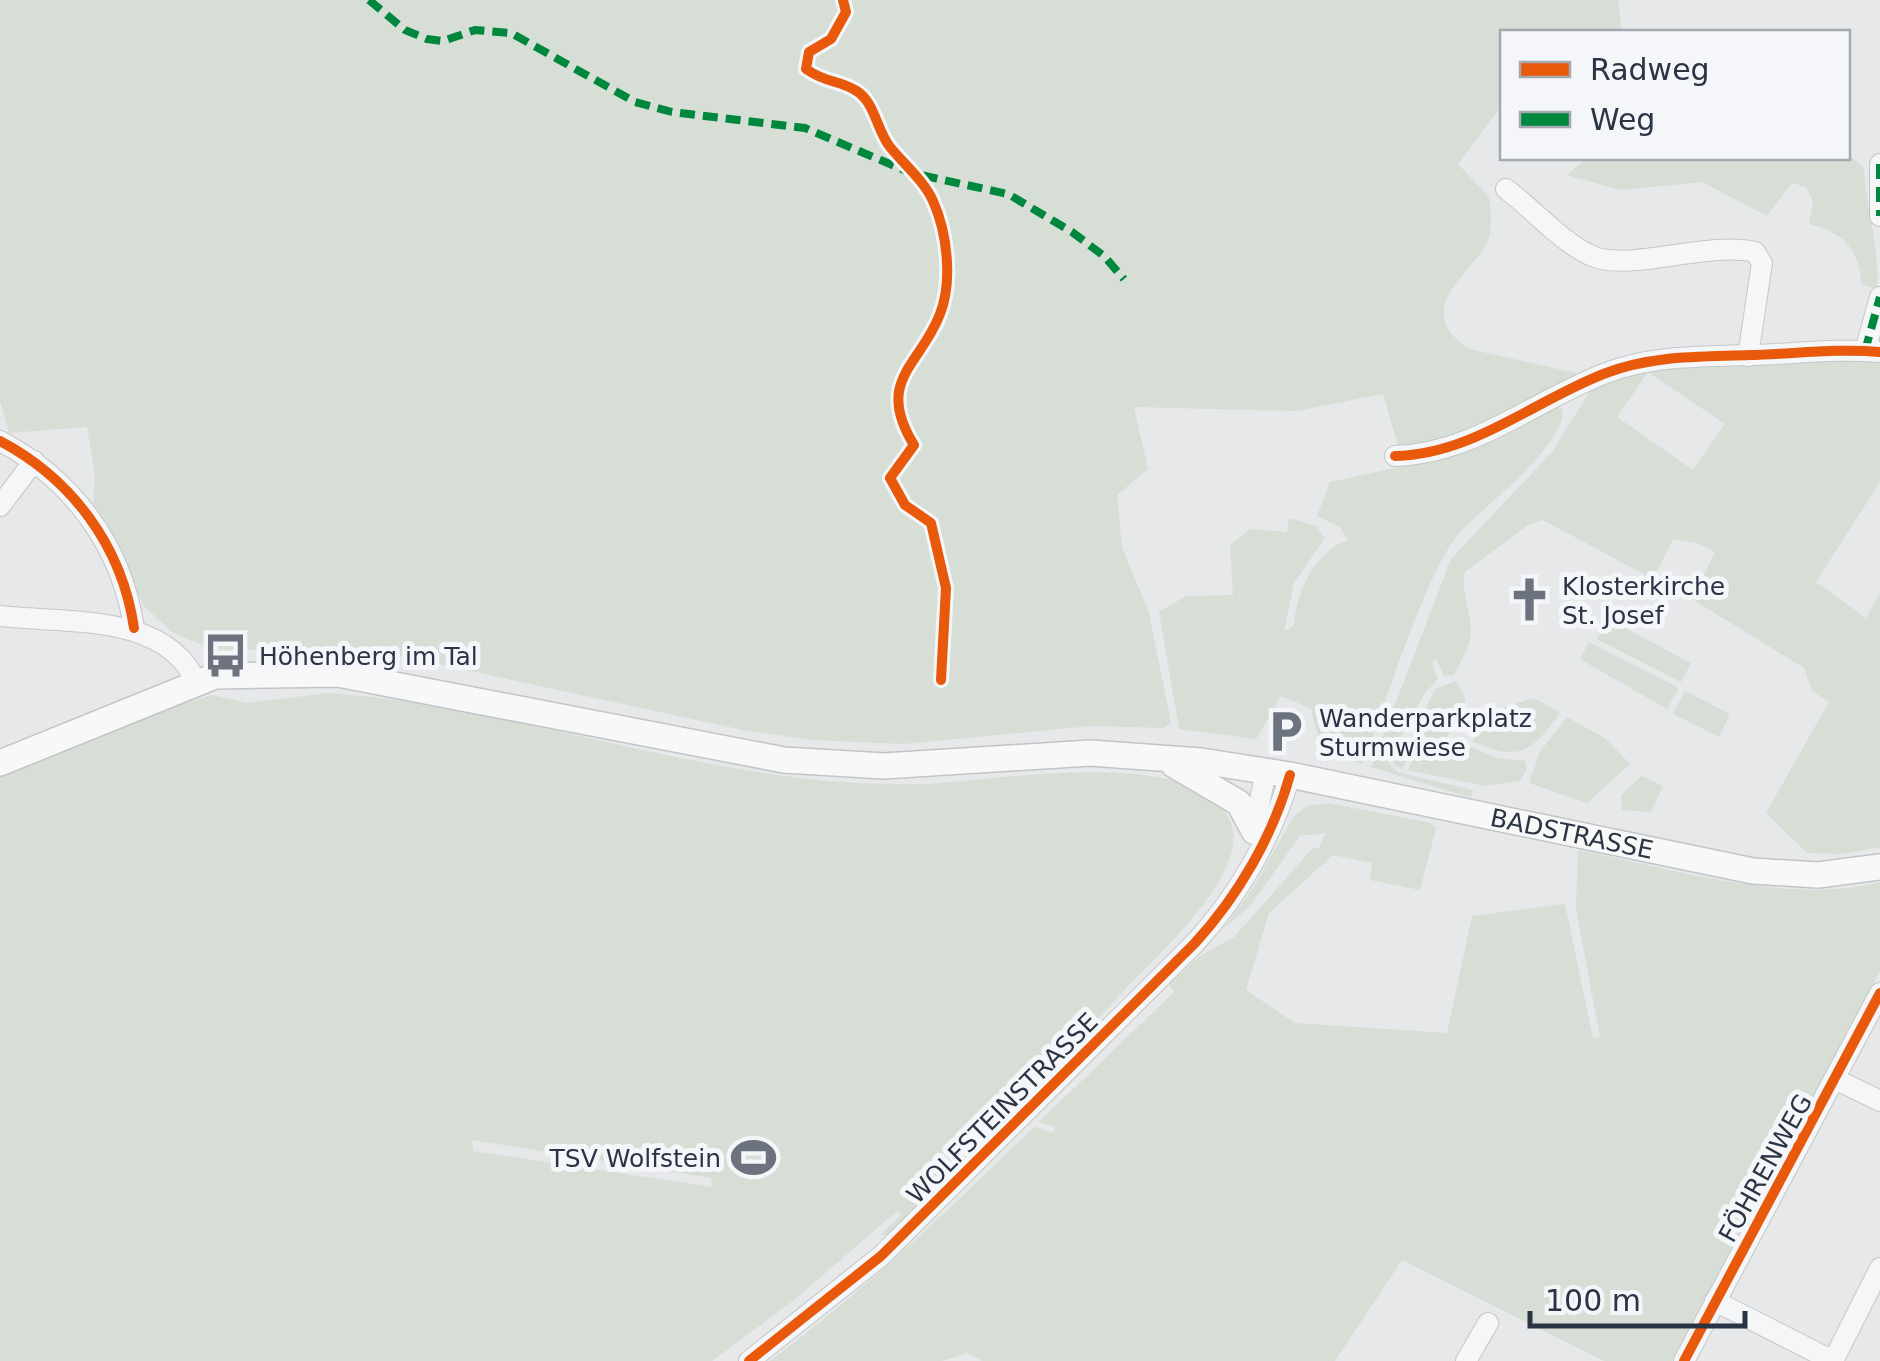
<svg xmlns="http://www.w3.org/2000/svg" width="1880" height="1361" font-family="'DejaVu Sans',sans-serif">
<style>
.green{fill:#d6ded6;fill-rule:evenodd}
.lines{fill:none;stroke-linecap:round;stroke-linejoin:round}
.minor-casing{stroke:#c4c6c8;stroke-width:22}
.major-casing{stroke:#c2c5c8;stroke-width:28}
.minor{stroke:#f5f6f7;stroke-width:20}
.major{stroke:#f8f8f8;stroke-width:25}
.quiet{stroke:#00873e;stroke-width:8;stroke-dasharray:15 8;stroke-linecap:butt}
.cycleway-casing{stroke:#f4f6f9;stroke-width:16}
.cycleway{stroke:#e8590c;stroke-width:10}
.labels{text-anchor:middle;stroke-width:10;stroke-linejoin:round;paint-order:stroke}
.poi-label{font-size:25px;fill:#2b3445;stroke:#f4f6f9;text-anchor:start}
.street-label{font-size:25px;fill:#2b3445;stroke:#f4f6f9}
</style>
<rect width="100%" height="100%" fill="#e6e8ea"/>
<!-- green -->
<g class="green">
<path d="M0 0H1618L1622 32H1502V105L1458 164 1489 197C1491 209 1492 225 1489 237 1479 270 1406 307 1469 349L1585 375 1556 406 1563 410C1564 446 1486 505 1461 531 1426 569 1384 709 1363 764 1332 756 1314 743 1312 709L1281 696 1256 739 1179 729 1159 612 1186 596 1233 595 1230 545 1250 529 1287 532 1289 518 1316 526 1325 538 1294 583 1284 631 1294 626C1295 594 1316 550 1348 540L1340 527 1317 516 1330 482 1404 466 1383 394 1297 411 1134 407 1148 469 1117 495 1122 547 1149 613 1171 722 1164 728 1091 726 903 744 812 740 743 730 410 658 346 650H228L205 646 172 632 144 606 93 504 95 475 87 427 9 433 0 401Z"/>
<path d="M1848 154 1864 168C1866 209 1880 248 1877 289L1862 285C1858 249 1845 233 1809 224L1813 201 1806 187 1792 183 1767 216 1702 182 1621 190 1567 175 1587 158Z"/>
<path d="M1840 360 1880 362V482L1816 582 1866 618 1880 594V847L1842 854 1807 853 1766 813 1829 702 1812 691 1804 668 1692 599 1715 552 1697 543 1673 539 1653 579 1543 520 1528 525 1465 572C1461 594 1470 608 1471 629 1472 644 1460 661 1454 675L1444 676 1436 659 1432 663 1438 679 1425 693 1387 761 1397 772 1473 790 1471 798 1371 767 1451 559 1552 452 1590 391 1642 368ZM1648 372 1725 424 1693 470 1617 417Z"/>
<path d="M1607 619 1691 663 1681 682 1597 639Z"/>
<path d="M1589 642 1679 688 1667 709 1580 659Z"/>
<path d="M1456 681 1466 699 1441 749 1463 760 1470 747 1497 758 1525 761 1527 769 1520 781 1485 786 1408 770 1415 755 1408 753 1403 769 1394 765 1393 757 1414 732 1435 689Z"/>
<path d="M1685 691 1730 714 1719 737 1673 714Z"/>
<path d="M328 693C530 707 719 790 924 784 987 782 1217 739 1233 831 1236 846 1227 868 1219 881 1195 923 1153 959 1120 995 1045 1076 970 1157 891 1235H881L901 1215 897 1211 793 1301 712 1361H0V773L148 714 212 695 248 703ZM472 1140 711 1178 712 1187 473 1151Z"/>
<path d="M1534 698 1560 713C1531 752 1521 762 1473 742L1488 712Z"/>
<path d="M1567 717 1606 739 1630 764 1587 803 1529 783 1540 752Z"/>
<path d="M1642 776 1663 786 1651 812 1622 810 1621 795Z"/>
<path d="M1328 803 1431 823 1436 828 1420 890 1370 880 1372 863 1333 855 1269 913 1246 990 1295 1023 1447 1033 1472 916 1565 904 1593 1038 1600 1037 1576 909 1578 850C1670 868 1788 906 1880 882V971L1672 1361H1604L1402 1260 1335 1361H982L968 1353 942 1361H770C865 1290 949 1210 1034 1127L1053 1133 1055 1127 1039 1122 1174 992 1169 984 1200 956 1234 937 1313 848H1319L1326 833 1300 836 1250 906 1223 929 1253 888 1294 816 1307 806Z"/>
</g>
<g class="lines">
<defs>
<g id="minor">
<path d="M1880 164V216"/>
<path d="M1506 189C1533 209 1562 243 1592 256 1630 272 1708 241 1755 252L1762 263 1748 356"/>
<path d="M1865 351 1880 297"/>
<path d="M0 441C72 479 122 546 134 628"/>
<path d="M1395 456C1474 454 1535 400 1606 373 1653 355 1701 357 1750 355 1793 354 1837 348 1880 352"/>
<path d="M0 506 34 461"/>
<path d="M0 616C67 624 167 612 197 684"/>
<path d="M1253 834 1266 771"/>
<path d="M1835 1079 1880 1101"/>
<path d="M1715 1301 1833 1361 1880 1268"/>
<path d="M749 1361 881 1256 1195 943C1238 896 1273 836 1290 775"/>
<path d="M1466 1361 1488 1323"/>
<path d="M1684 1361 1880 993"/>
</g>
<g id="major">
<path id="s1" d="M0 763 215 676 338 674 784 760 884 766 1090 753 1201 761 1290 775 1753 871 1818 875 1880 867"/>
<path d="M1174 765 1239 803 1254 831"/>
</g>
</defs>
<!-- minor casing -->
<use href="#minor" class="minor-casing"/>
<!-- major casing -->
<use href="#major" class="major-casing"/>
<!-- minor -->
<use href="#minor" class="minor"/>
<!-- major -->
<use href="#major" class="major"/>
<!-- quiet -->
<g class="quiet">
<path d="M369 0 405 30 427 39 443 41 475 30 511 33 635 102 672 112 805 128 911 173 1008 194 1072 232 1104 256 1124 279"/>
<path d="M1880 164V216"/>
<path d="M1865 351 1880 297"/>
</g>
<defs>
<g id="cycleway">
<path d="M843 0 846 12 831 39 809 52 806 69C826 83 838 80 855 90 875 101 876 129 890 147 903 163 925 182 933 201 947 232 953 281 940 314 921 365 874 380 914 445L890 478 905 505 931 523 946 588 941 680"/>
<path d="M0 441C72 479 122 546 134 628"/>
<path d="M1395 456C1474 454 1535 400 1606 373 1653 355 1701 357 1750 355 1793 354 1837 348 1880 352"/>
<path d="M749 1361 881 1256 1195 943C1238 896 1273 836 1290 775"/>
<path d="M1684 1361 1880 993"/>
</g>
</defs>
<!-- cycleway casing -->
<use href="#cycleway" class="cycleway-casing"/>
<!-- cycleway -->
<use href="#cycleway" class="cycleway"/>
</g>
<!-- icons -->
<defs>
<symbol id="church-bare" viewBox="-9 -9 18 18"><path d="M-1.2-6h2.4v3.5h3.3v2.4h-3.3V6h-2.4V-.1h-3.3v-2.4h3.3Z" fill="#6c737f" stroke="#f4f6f9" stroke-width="2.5" paint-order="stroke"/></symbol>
<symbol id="bus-bare" viewBox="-9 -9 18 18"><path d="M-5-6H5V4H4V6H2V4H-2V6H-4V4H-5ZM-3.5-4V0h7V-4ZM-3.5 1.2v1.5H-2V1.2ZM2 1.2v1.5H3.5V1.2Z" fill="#6c737f" stroke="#f4f6f9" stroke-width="2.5" paint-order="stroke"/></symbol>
<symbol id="parking-bare" viewBox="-9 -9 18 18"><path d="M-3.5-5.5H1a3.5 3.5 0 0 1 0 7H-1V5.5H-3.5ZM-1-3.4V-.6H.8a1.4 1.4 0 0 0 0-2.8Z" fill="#6c737f" stroke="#f4f6f9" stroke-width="2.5" paint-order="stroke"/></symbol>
<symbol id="stadium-bare" viewBox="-9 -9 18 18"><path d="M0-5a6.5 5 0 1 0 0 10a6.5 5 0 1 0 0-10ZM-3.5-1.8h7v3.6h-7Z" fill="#6c737f" stroke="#f4f6f9" stroke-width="2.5" paint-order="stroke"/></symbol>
</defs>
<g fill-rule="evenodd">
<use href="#church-bare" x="1498" y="568" width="63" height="63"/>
<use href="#bus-bare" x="194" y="624" width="63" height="63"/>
<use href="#parking-bare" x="1254" y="700" width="63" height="63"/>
<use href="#stadium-bare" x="722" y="1126" width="63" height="63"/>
</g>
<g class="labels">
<!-- poi labels -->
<g class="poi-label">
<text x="1562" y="595">Klosterkirche<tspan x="1562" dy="29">St. Josef</tspan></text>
<text x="259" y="665">Höhenberg im Tal</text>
<text x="1319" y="727">Wanderparkplatz<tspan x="1319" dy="29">Sturmwiese</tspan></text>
<text x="721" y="1167" text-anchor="end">TSV Wolfstein</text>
</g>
<!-- street labels -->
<g class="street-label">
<text dy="9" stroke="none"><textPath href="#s1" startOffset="1605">BADSTRASSE</textPath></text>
<text transform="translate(1002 1108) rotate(-45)" y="9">WOLFSTEINSTRASSE</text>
<text transform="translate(1765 1168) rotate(-61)" y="9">FÖHRENWEG</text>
</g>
</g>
<!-- legend -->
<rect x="1500" y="30" width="350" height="130" fill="#f4f6f9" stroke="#a4a8b1" stroke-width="2.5"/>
<rect x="1520" y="62" width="50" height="15" fill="#e8590c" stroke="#a4a8b1" stroke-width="2.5"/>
<text x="1590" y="80" font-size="30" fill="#2b3445">Radweg</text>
<rect x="1520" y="112" width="50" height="15" fill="#00873e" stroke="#a4a8b1" stroke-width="2.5"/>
<text x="1590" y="130" font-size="30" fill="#2b3445">Weg</text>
<!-- scale -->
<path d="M1530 1311v15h215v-15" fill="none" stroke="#2b3445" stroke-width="5"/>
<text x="1545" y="1311" font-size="30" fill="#2b3445" stroke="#f4f6f9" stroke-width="8" paint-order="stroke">100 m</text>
</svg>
